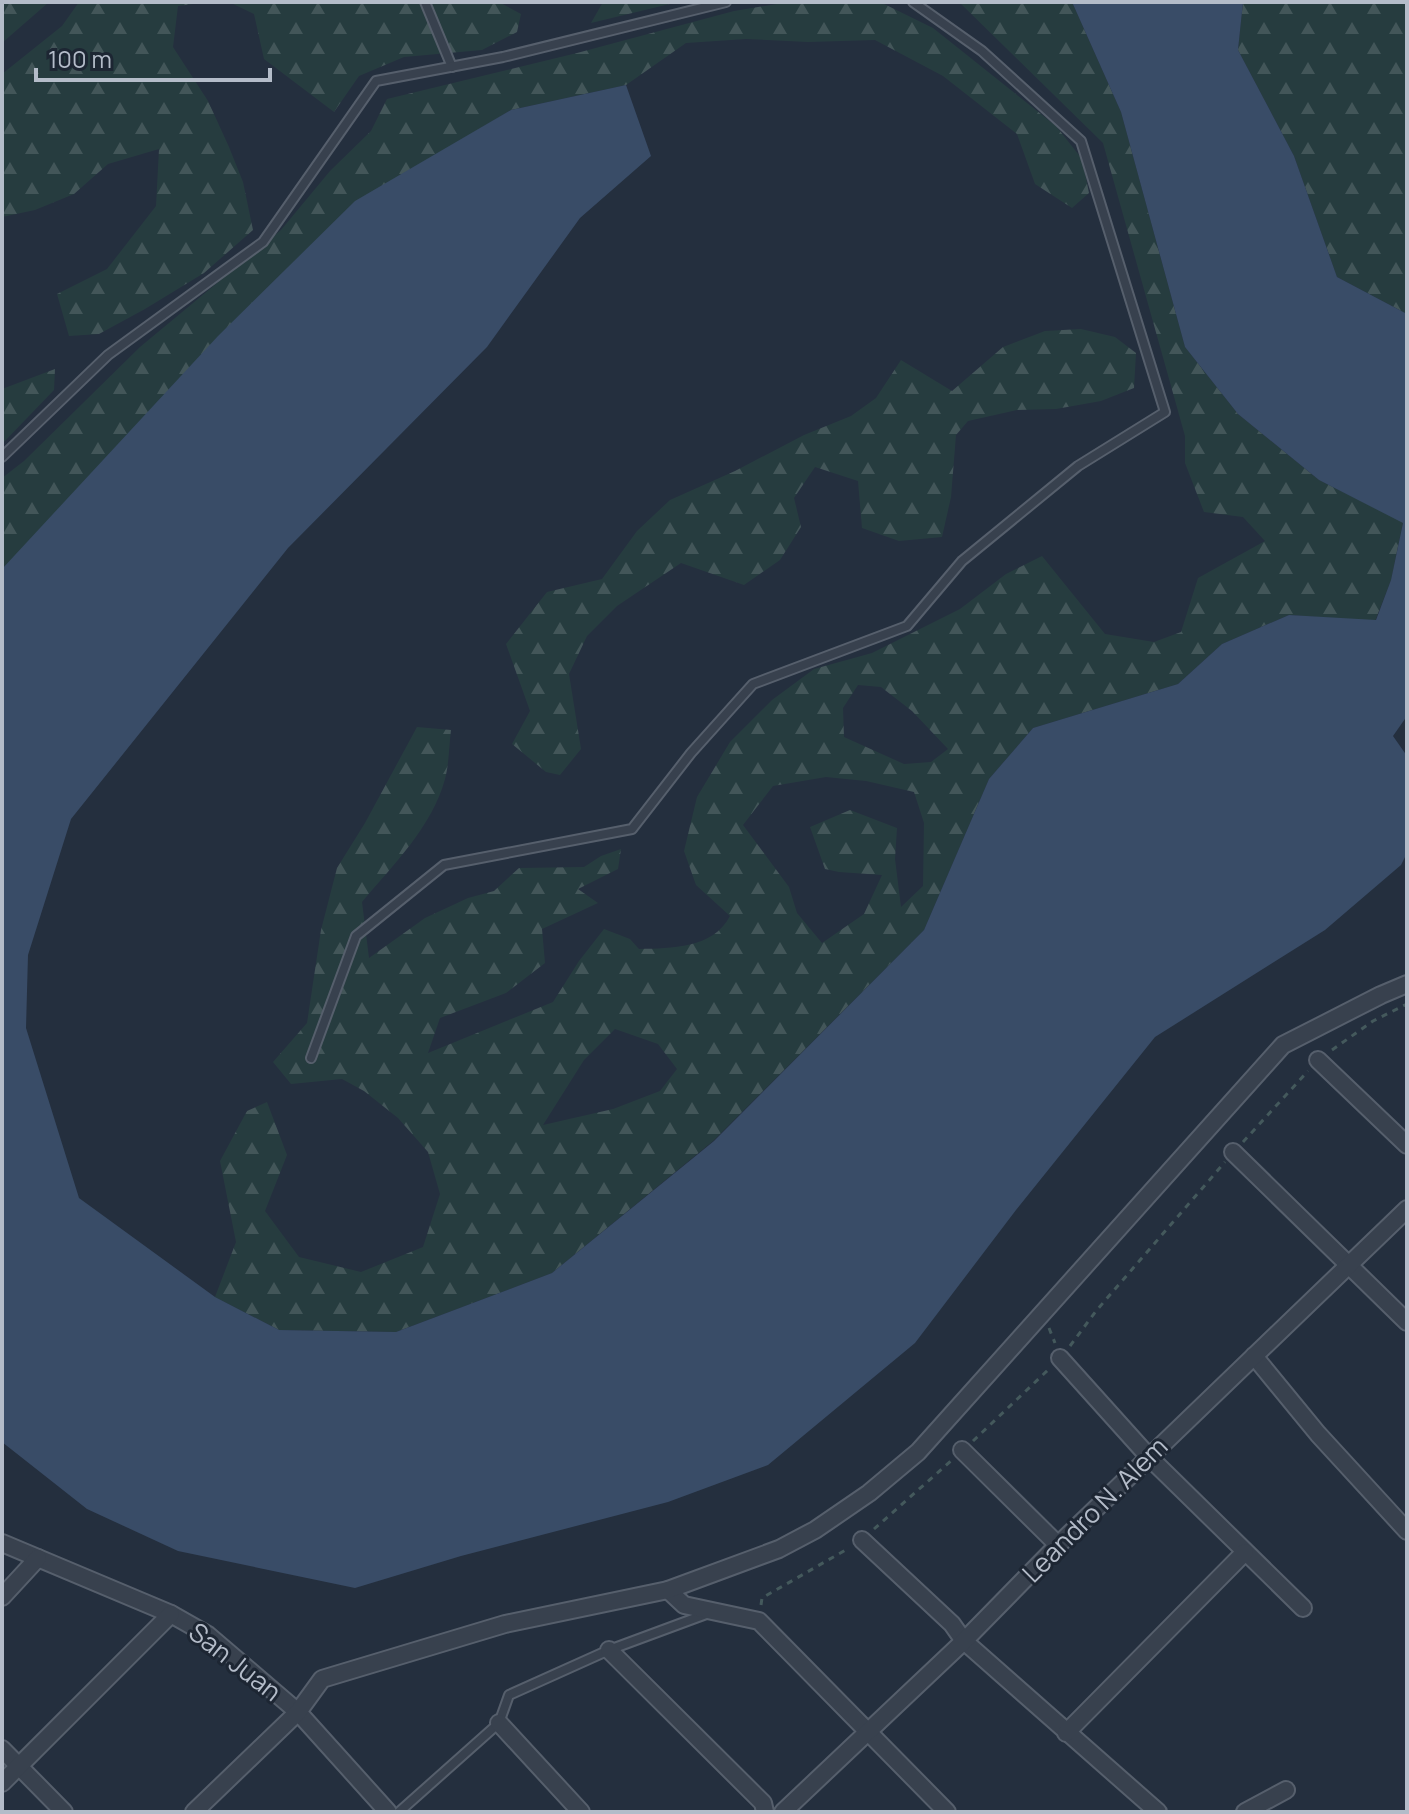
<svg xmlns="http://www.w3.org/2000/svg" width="1409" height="1814" font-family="Manrope,sans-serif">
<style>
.forest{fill:url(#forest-firs);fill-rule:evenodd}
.water{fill:#394c67}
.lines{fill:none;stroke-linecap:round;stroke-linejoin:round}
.lane-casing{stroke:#565f6c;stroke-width:12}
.street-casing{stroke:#565f6c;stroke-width:20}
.path{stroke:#44595c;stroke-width:3;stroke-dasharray:6 6;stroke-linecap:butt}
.lane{stroke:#38414e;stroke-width:8}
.street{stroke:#38414e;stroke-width:16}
.labels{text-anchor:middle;stroke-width:6;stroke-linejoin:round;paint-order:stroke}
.street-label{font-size:26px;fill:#b4bcc9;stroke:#1d2633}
</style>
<defs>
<pattern id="forest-firs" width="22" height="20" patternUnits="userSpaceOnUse" patternTransform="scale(2)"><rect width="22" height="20" fill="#263c3f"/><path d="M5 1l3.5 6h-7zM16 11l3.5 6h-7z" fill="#435659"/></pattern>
</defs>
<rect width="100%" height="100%" fill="#242f3e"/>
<!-- forest -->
<g class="forest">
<path d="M2 2H49L2 43Z"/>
<path d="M79 2H208L178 6 173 47 208 101 229 147 243 182 253 230 204 273 145 309 99 334 69 336 57 294 107 269 156 206 159 149 108 164 74 194 35 210 2 217V74L62 26Z"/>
<path d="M229 2H499L521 14 517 32 482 50 404 57 359 76 334 112 264 59 254 14Z"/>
<path d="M603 2H678L591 23Z"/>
<path d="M789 2H880L933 28 1056 126 1082 159 1089 193 1072 208 1035 184 1017 134 943 76 875 40 808 42 746 39 686 43 626 85 511 110 436 155 2 569V478L24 461 140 347 281 230 330 171 371 131 387 99 577 53 734 11Z"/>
<path d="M959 2H1072L1121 112 1185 347 1238 414 1319 480 1403 522 1391 580 1375 621 1289 615 1222 644 1178 684 1033 728 989 779 924 930 713 1141 552 1273 396 1332 279 1330 215 1297 236 1242 220 1161 247 1111 267 1102 287 1155 265 1211 299 1257 361 1272 423 1247 440 1194 428 1152 398 1118 364 1091 342 1079 291 1084 273 1062 307 1023 321 930 337 868 365 823 417 727 451 730C449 746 449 764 445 779 432 827 393 865 362 902L369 958 425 918 468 898 494 891 519 868 584 867 601 856 621 849 618 869 578 889 598 903 542 929 545 963 506 993 440 1018 428 1053 553 1002 579 961 604 929 630 939 639 949C671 948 713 949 730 916L696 885 684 851 697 797 730 742 772 700 814 669 872 653 960 609 1006 574 1042 556 1105 634 1154 642 1181 632 1198 578 1265 541 1243 517 1204 512 1185 463V436L1103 143ZM858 685 881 687 912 711 948 749 931 762 904 764 844 737 843 708ZM826 777 866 781 914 792 924 823 923 886 901 907 895 859 897 828 850 810 810 827 825 869 839 872 882 875 864 914 822 943 797 913 789 887 743 825 773 786ZM615 1029 658 1044 677 1069 660 1091 613 1109 543 1125 584 1060Z"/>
<path d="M1243 2H1407V314L1337 277 1294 156 1238 50Z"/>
<path d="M1081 329 1115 337 1136 353 1134 388 1101 401 1056 409 1017 410 968 421 956 435 951 497 942 537 899 541 862 528 858 481 815 467 794 498 801 527 780 560 744 585 681 563 617 606 587 636 569 674 581 749 560 775 546 772 512 744 530 711 506 644 547 592 602 579 637 531 670 500 735 471 804 435 851 416 876 398 901 360 952 391 1003 347 1045 331Z"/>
<path d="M55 369 54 390 2 444V389Z"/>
</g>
<!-- water -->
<path class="water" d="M1072 2H1243L1238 50 1294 156 1337 277 1407 314V716L1393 736 1407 756V853L1401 865 1325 930 1155 1037 1016 1210 915 1343 768 1465 668 1502 461 1556 355 1588 178 1551 87 1509 2 1442V569L218 336 355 201 511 110 626 85 651 156 580 218 487 347 288 548 71 819 28 955 26 1028 79 1198 215 1297 279 1330 396 1332 552 1273 714 1141 924 930 989 779 1033 728 1178 684 1222 644 1289 615 1376 620 1391 580 1403 523 1319 480 1238 414 1185 347 1121 112Z"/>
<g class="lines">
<defs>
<g id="lane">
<path d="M425 2 452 67"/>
<path d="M2 457 108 355 263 242 376 81 503 57 726 2"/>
<path d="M311 1058 356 936 444 865 632 829 691 753 753 684 907 626 962 561 1078 466 1165 412 1081 141 982 51 913 2"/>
<path d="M399 1812 499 1723 509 1695 609 1650 709 1613"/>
</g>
<g id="street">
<path d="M1318 1060 1407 1145"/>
<path d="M1233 1152 1407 1322"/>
<path d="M1254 1356 1318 1434 1407 1531"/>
<path d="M1060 1358 1149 1457 1303 1608"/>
<path d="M962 1450 1058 1545"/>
<path d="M862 1540 952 1624 964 1641 1158 1812"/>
<path d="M2 1543 171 1614 208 1635 298 1712 388 1812"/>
<path d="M668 1590 684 1605 759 1621 947 1812"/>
<path d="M2 1597 38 1558"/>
<path d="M609 1650 763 1803 765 1812"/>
<path d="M499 1723 581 1812"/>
<path d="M1066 1733 1245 1552"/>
<path d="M2 1749 64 1812"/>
<path d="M2 1783 171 1614"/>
<path d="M194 1812 298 1712 322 1679 505 1624 668 1590 779 1549 815 1530 869 1493 918 1452 1283 1045 1381 995 1407 984"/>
<path d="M783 1812 964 1641 1058 1545 1407 1209"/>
<path d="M1245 1812 1286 1790"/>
</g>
</defs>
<!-- lane casing -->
<use href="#lane" class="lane-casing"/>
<!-- street casing -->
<use href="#street" class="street-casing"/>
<!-- path -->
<g class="path">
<path d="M1332 1050 1373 1021 1407 1004"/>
<path d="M1243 1142 1308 1071"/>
<path d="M1049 1328 1055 1343"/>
<path d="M1070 1346 1096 1311 1225 1162"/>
<path d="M973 1441 1049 1369"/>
<path d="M874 1529 952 1460"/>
<path d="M761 1605 762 1598 849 1548"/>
</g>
<!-- lane -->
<use href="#lane" class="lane"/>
<!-- street -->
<use href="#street" class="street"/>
</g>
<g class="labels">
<!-- street labels -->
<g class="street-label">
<text transform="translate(1095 1510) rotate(-45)" y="9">Leandro N. Alem</text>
<text transform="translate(235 1662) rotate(38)" y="9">San Juan</text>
</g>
</g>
<!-- border -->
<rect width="1409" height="1814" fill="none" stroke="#b4bcc9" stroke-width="8"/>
<!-- scale -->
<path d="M36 68v12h234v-12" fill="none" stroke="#b4bcc9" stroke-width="4"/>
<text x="48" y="68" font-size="24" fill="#b4bcc9" stroke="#1d2633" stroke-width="6" paint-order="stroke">100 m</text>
</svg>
